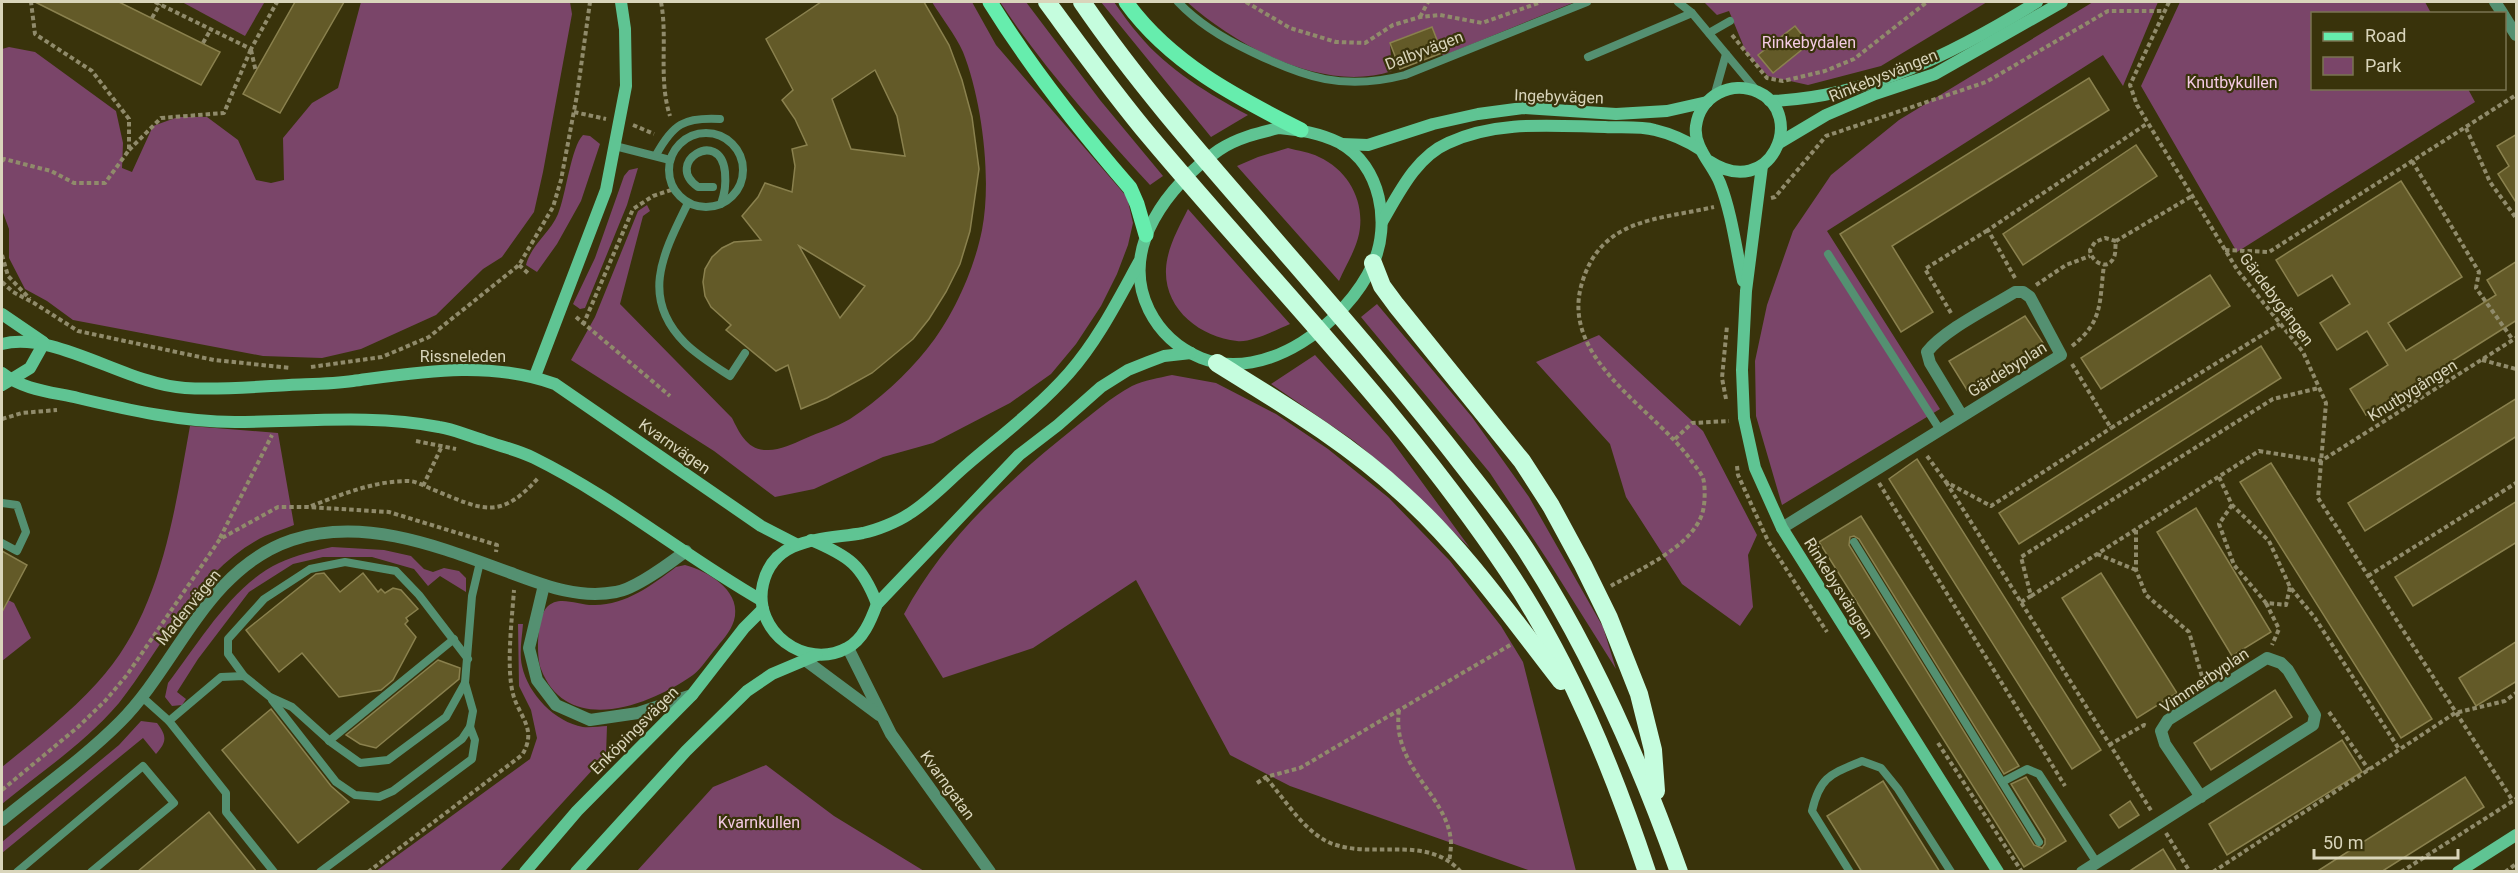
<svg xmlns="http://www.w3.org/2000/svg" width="2518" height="873" font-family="Roboto,sans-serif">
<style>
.green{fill:#7a4569}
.building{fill:#635a28;stroke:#8a814e;stroke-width:1.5;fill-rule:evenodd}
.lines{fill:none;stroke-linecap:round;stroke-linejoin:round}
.path{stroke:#908b6b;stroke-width:4;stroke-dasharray:4.5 3;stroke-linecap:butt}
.lane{stroke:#549071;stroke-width:8}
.street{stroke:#549071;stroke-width:12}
.secondary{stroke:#5fc493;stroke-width:12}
.primary{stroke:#66edad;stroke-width:15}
.highway{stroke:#c5fdde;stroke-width:18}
.labels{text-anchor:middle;stroke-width:4.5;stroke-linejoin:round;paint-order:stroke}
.park-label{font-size:16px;fill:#f4cae4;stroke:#39330b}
.street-label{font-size:16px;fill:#d9d5bb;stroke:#39330b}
</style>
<rect width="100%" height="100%" fill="#39330b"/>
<!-- green -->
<g class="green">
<path d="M182 2H261L264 3 245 36Z"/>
<path d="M361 2H570L572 14 543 172 534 212 502 257 483 269 436 315 361 349 322 358 263 356 73 320 47 301 25 289 9 258V229L2 210V49L9 47 35 52 116 111 123 143 122 168 132 172 153 126 178 117H207L238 140 256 180 271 183 284 180 283 138 312 103 338 88Z"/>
<path d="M932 2H972L996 45 1127 197 1133 223 1128 245 1117 274 1101 306 1076 344 1051 374 1010 403 933 443 883 457 814 489 775 497 714 451 571 360 595 317 638 211 647 205 650 211 643 216 620 304 732 418C739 432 747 450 766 450 778 451 793 444 804 439 819 432 837 427 850 419 878 401 907 374 927 349 953 317 974 270 982 230 992 179 982 100 963 52 955 34 941 17 932 2Z"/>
<path d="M1000 2H1026L1100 100 1163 176 1150 185C1098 128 1042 66 1000 2Z"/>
<path d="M1101 2H1114C1122 13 1130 25 1139 35 1167 69 1210 95 1248 115L1211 137Z"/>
<path d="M1187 2H1575L1443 56 1431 27 1390 43 1392 71C1324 94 1236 46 1187 2Z"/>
<path d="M1704 2H1987L1881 66 1808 85 1768 76 1746 52 1729 11 1717 15Z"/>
<path d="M2093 2H2158L2123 86 2103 55 1827 231 1940 409 1782 505 1756 416 1755 361 1767 305 1793 231 1831 175 1899 120Z"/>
<path d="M2180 2H2425L2431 13 2312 14V88L2468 89 2475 102 2237 252 2141 86Z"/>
<path d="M583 135 590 136 600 144 581 201 557 244 537 272 526 265C531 245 550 233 558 214 566 195 571 147 583 135Z"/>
<path d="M1288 148C1298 151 1310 152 1319 157 1350 171 1367 205 1358 238 1354 253 1345 267 1339 281L1237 166 1258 157Z"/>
<path d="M638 168 627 205 585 308 580 309 573 304 595 258 624 176 629 170Z"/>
<path d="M1188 209 1290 324C1276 330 1251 343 1237 341 1200 337 1164 309 1166 269 1167 248 1179 227 1188 209Z"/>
<path d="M1377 304 1472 417 1529 497 1603 627 1616 669 1550 564 1490 473 1361 317Z"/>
<path d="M1599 335 1703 431 1757 535 1748 555 1753 607 1740 626 1682 584 1626 497 1610 444 1536 362Z"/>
<path d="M1315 355 1389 437 1470 548 1395 475 1354 441 1271 384Z"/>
<path d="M1172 375 1216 383 1276 414 1328 449 1389 498 1450 561 1501 626 1523 662 1576 871H1531L1290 786 1230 755 1136 580 1033 648 943 678 904 614C943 540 1008 481 1073 429 1091 415 1111 397 1132 386 1144 380 1159 378 1172 375Z"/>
<path d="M190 426 278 433 294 525C285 529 274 532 265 536 197 569 163 647 119 703 86 742 41 772 2 804V767C34 741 69 714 97 683 161 614 174 514 190 426Z"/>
<path d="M332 547 384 550 411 556 424 569 433 572 444 568 459 571 466 578V592L440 576 428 586 414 569 372 557H323L293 564 249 592 198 659 177 692 186 699 182 705 172 706 165 697 168 683C199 643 232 585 279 563 296 555 314 551 332 547Z"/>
<path d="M685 565C707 571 739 589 735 616 733 629 724 638 717 647 709 656 702 668 693 675 649 706 567 737 541 669 536 656 537 617 547 607 559 594 579 606 595 605 626 605 652 585 676 567Z"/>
<path d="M2 597 14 603 31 638 2 661Z"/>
<path d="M518 624H523C522 638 519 652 522 666 528 694 555 722 583 727 591 728 600 726 607 726L606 755 500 871H376L530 759 537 738 531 710 519 686Z"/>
<path d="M141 721 157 723C167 736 167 742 156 754L143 738 2 853V842L119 745Z"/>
<path d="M766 765 834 816 924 871H637L713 787Z"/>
</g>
<!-- building -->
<g class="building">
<path d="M35 2H119L220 52 201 85Z"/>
<path d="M295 2H344L280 113 243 94Z"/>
<path d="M821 2H924L949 45 962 80 972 117 979 169 970 231 960 264 946 292 929 319 913 339 872 373 827 398 801 409 788 365 776 371 726 330 731 325 711 307 705 296 703 282 705 269 712 257 722 248 734 242 761 240 742 216 758 197 765 183 792 192 795 166 792 149 807 145 795 119 782 100 793 90 766 39ZM875 70 897 116 905 156 851 149 832 99ZM799 246 865 286 840 318Z"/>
<path d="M1795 26 1809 44 1773 73 1758 55Z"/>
<path d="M1432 27 1442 53 1400 69 1390 43Z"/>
<path d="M2089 78 2109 110 1892 246 1933 312 1901 332 1840 234Z"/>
<path d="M2517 134V204L2498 174 2509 166 2497 146Z"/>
<path d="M2136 145 2157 176 2023 265 2003 234Z"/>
<path d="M2401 181 2462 277 2388 323 2406 351 2496 295 2487 280 2517 261V320L2366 415 2350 389 2388 365 2367 331 2337 350 2320 323 2350 304 2332 275 2298 296 2276 260Z"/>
<path d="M2210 275 2230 306 2101 389 2081 358Z"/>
<path d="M2025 316 2043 343 1967 390 1949 361Z"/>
<path d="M2261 346 2281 378 2019 544 1999 513Z"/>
<path d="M2517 398V436L2365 531 2348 503Z"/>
<path d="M1917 459 2101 750 2072 769 1889 479Z"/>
<path d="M2271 463 2432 719 2401 738 2240 482Z"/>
<path d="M2517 501V542L2413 606 2395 577Z"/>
<path d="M2196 508 2271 632 2232 656 2157 532Z"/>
<path d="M1861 516 2019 766 2004 774 1859 539 1854 536 1850 537 1849 545 2034 845 2042 848 2045 844V839L2011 784 2026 777 2066 841 2024 867 1819 542Z"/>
<path d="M2 551 27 565 2 612Z"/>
<path d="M324 573 340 592 363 573 378 592 381 589 385 593 393 588 401 590 418 609 406 618 408 621 405 624 416 637 393 680 381 690 339 697 302 653 279 672 246 630 316 574Z"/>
<path d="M2101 573 2177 693 2137 718 2062 598Z"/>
<path d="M2517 641V681L2476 706 2459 678Z"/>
<path d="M438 660 460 668 459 679 376 748 360 744 346 735Z"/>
<path d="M2275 690 2292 717 2211 770 2194 743Z"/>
<path d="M271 709 331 786 349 802 298 843 222 750Z"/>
<path d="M2342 740 2362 772 2227 855 2209 824Z"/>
<path d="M2465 777 2484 807 2381 872H2316Z"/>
<path d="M1883 781 1940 872H1862L1827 816Z"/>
<path d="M2130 801 2139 815 2119 828 2110 815Z"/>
<path d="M209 812 257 872H137Z"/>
<path d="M2163 849 2177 872H2128Z"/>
</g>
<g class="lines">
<!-- path -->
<g class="path">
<path d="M155 2 251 49 277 2"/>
<path d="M661 2C668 39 658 79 670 116"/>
<path d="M1246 2 1290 28 1336 42 1365 43 1393 25 1420 17 1440 15 1482 23 1541 2"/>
<path d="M2169 2 2130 85 2137 105 2238 271 2303 352 2326 403 2318 498 2513 801"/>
<path d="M1420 17 1428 2"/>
<path d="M152 18 160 4"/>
<path d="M1732 35 1767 78 1783 81 1825 71 1854 59 1927 2"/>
<path d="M203 43 211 29"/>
<path d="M251 50 256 72"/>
<path d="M574 112 606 119"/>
<path d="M633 125 654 134"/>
<path d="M2466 128 2490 182 2516 218"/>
<path d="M129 150 161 118 224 113 251 49"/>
<path d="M2 161 4 159 51 171 74 183H105L129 150V119L92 71 35 34 31 2"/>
<path d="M2412 161 2479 272 2476 288 2513 340"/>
<path d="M1771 198 1775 197 1826 136 1986 82 2108 11H2164"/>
<path d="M2116 241 2105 238 2095 242 2090 250C2091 262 2108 272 2114 257 2116 253 2115 246 2116 241L2192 196"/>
<path d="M2225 250 2269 252 2516 95"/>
<path d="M2 255 8 276 30 299"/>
<path d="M519 265 530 275"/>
<path d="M2015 278 1988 230 2148 123"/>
<path d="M2 282 13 292 34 303 78 331 214 360 291 368"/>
<path d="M2036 285 2066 265 2090 256"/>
<path d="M1951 313 1925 269 1988 230"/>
<path d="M576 317 670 396"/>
<path d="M583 325 633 209 653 196 674 189"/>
<path d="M2072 346C2104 321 2099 302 2104 265"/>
<path d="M2482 360 2516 369"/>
<path d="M2072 364 2111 428 2280 324"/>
<path d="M311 367 382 357 429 337 519 265 553 207 561 180 577 95 590 2"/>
<path d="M1726 399 1722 378 1727 326"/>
<path d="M2 419 22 413 57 410"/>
<path d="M1675 439 1692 423 1729 421"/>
<path d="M416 441 456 449"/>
<path d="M1927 456 1946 482 1991 506 2111 428"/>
<path d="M1737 466 1738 475 1768 541 1827 632"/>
<path d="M2219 477 2232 505 2269 541 2290 587 2315 618 2399 749"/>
<path d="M1946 482 2152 812"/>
<path d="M1879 483 2065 786"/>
<path d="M423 486 442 446"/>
<path d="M2232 505 2219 524 2234 565 2266 603 2286 605 2290 587"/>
<path d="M311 506C343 494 374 481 408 481 417 481 426 487 434 490 483 510 500 521 539 477"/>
<path d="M2136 530V570L2146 595 2189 632 2203 680"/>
<path d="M220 538 272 435"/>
<path d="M2097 554 2136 570"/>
<path d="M2368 576 2516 483"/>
<path d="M1611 586C1641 568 1700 544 1704 505 1705 498 1705 484 1703 478 1700 471 1694 465 1690 459 1652 407 1559 358 1582 283 1601 218 1657 220 1714 207"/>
<path d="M2031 596 2259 451 2321 461 2516 338"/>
<path d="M2021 602 2031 596 2021 557 2273 399 2319 388"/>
<path d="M2266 603 2279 629 2272 645"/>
<path d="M1399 710C1391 768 1449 796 1451 843 1451 849 1450 856 1449 862"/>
<path d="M2329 712 2369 770"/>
<path d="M1938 743 2022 872"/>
<path d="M2109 745 2144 725 2147 726"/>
<path d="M1266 778C1286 800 1306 836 1336 845 1377 858 1428 835 1461 872"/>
<path d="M1257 783 1266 777 1300 768 1512 644"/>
<path d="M2 790 78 727 105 701 127 675 220 539 278 507H308L389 512 497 545 496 552"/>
<path d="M2166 833 2190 872"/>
<path d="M368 872 522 755C538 729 519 717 513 694 506 667 512 619 514 590"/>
<path d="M2213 872 2455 713 2505 701 2516 693"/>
<path d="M2401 872 2516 799"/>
<path d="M2505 872 2516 864"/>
</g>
<!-- lane -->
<g class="lane">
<path d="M1178 2C1199 24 1222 38 1250 51 1305 78 1344 91 1405 75L1587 2"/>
<path d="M1678 2 1692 13 1757 91"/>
<path d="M1709 33 1730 21"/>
<path d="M1588 57 1692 13"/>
<path d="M1715 93 1726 54"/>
<circle cx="706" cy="170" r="37"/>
<path d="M615 146 670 160"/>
<path d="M656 155C673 124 684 117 720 119"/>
<path d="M713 187H698C663 163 720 127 725 172 726 185 725 192 721 204"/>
<path d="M688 203C664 252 639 297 685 343 698 356 715 366 730 376L745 353"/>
<path d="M1828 254 1940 430"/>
<path d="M2 503 17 505 26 532 17 551 2 543"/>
<path d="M1854 542 2039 842"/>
<path d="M244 676 228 654V639L264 599 310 569 345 562 396 571 419 595 468 659"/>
<path d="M141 696 169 721 221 677 244 676 270 697 292 707 332 743 360 763 388 760 446 717 465 683 472 596 480 562"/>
<path d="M272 700 336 782 355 795 379 797 393 791 462 739 470 727"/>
<path d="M169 721 226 793V812L274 872"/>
<path d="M329 741 454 639"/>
<path d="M2002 782 2027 769 2039 774 2097 863"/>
<path d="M17 872 143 766 174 803 91 872"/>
<path d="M320 872 472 759 475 740 470 727 473 711 465 683"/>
<path d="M1850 872 1812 811C1820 776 1831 774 1862 761L1881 768 1898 789 1951 872"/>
</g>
<!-- street -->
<g class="street">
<path d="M2495 2 2503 14"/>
<path d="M2504 16 2516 35"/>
<path d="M1782 528 2061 355 2030 297 2023 292H2015C1989 308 1944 330 1927 352L1930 363 1962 416"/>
<path d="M544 585 529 648 537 680 556 705 590 720 638 713 692 695"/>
<path d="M848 648 891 734 990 872"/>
<path d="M805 660 879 715"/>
<path d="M2 820C41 788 84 758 120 722 178 664 206 569 292 540 366 516 442 548 511 573 546 586 579 599 616 592 636 589 670 563 686 551"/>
<path d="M2082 872 2313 725 2315 715 2288 670 2281 663 2267 658 2168 720 2161 731 2165 744 2201 797"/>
</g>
<!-- secondary -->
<g class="secondary">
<path d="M1770 101C1867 98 1956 52 2037 2"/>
<path d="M1279 128C1300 130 1320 133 1340 143 1381 166 1391 224 1373 264 1347 322 1266 384 1201 358 1177 348 1160 332 1149 310 1118 247 1170 184 1219 150 1237 138 1258 133 1279 128Z"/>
<path d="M1779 143 1826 115 1875 94 1935 74 2062 2"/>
<path d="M1342 144 1368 145 1433 124 1478 114 1523 108 1616 114 1667 111 1707 102"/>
<path d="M1709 161C1771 202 1807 114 1758 92 1731 80 1700 96 1696 126 1693 147 1713 165 1720 183 1732 214 1736 249 1743 281"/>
<path d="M1762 166 1746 291 1742 370 1744 418 1755 468 1782 528 1998 872"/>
<path d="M1382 222C1399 193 1416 157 1448 143 1497 120 1553 126 1605 127 1621 128 1640 126 1655 130 1672 134 1687 141 1701 150"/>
<path d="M1139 262C1118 300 1098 340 1069 373 1039 407 1002 435 968 464 949 480 930 501 909 514 897 522 877 530 863 533 824 540 774 536 763 584 752 631 805 671 847 648 863 640 871 620 877 604L1019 455 1058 425 1101 387 1128 370 1148 362 1164 356 1191 353"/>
<path d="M2 314 43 342"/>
<path d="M2 344C54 330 128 385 185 388 220 390 254 387 289 385 310 384 332 384 353 381 420 372 489 360 555 384L761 526 796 544"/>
<path d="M2 373C23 390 52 392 78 398 128 410 183 422 235 422 303 422 372 414 439 427 454 429 468 436 483 440 499 446 518 450 534 458 615 498 684 556 761 600"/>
<path d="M535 376 606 190 626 86 625 29 621 2"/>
<path d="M2 385 30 368 44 343"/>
<path d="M811 540C849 556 862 565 877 604"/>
<path d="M525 872 577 811 692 695 744 628 763 609"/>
<path d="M576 872 686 751 747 691 772 674 817 655"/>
<path d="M2458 872 2516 835"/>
</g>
<!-- primary -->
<g class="primary">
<path d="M990 2C1031 68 1079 129 1130 188L1137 204 1146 235"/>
<path d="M1126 2C1170 63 1236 97 1301 130"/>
</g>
<!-- highway -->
<g class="highway">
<path d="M1047 2C1081 48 1114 94 1151 138 1271 281 1404 415 1508 571 1570 664 1612 767 1647 872"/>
<path d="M1082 2C1134 78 1195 148 1256 218 1323 296 1392 374 1455 455 1481 489 1509 522 1531 558 1594 657 1640 762 1679 872"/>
<path d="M1373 263 1382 286 1396 305 1522 461 1551 506 1583 565 1609 618 1639 694 1653 750 1656 791"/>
<path d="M1217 363C1281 403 1347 442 1403 494 1464 549 1511 617 1561 681"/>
</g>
</g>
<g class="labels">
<!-- park labels -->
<g class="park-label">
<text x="1809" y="48">Rinkebydalen</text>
<text x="2232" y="88">Knutbykullen</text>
<text x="759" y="828">Kvarnkullen</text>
</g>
<!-- street labels -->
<g class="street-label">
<text transform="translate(1424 50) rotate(-21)" y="6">Dalbyvägen</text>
<text transform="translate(1883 75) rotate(-22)" y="6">Rinkebysvängen</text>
<text transform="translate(1559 96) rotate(2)" y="6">Ingebyvägen</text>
<text transform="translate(2277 299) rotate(53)" y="6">Gärdebygången</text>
<text x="463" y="362">Rissneleden</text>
<text transform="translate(2007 369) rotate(-32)" y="6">Gärdebyplan</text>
<text transform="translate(2412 390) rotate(-32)" y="6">Knutbygången</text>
<text transform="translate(675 446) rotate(35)" y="6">Kvarnvägen</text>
<text transform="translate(1839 588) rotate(58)" y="6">Rinkebysvängen</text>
<text transform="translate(188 607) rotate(-51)" y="6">Madenvägen</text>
<text transform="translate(2204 680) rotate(-34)" y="6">Vimmerbyplan</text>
<text transform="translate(634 730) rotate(-45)" y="6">Enköpingsvägen</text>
<text transform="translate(948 785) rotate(54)" y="6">Kvarngatan</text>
</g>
</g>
<!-- border -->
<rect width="2518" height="873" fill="none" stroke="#d9d5bb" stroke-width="6"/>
<!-- legend -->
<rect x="2311" y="12" width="195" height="78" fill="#39330b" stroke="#797451" stroke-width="1.5"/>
<rect x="2323" y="32" width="30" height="9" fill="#66edad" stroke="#797451" stroke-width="1.5"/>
<text x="2365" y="42" font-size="18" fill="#d9d5bb">Road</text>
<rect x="2323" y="57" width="30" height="18" fill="#7a4569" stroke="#797451" stroke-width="1.5"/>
<text x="2365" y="72" font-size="18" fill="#d9d5bb">Park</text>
<!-- scale -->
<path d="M2314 849v9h144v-9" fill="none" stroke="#d9d5bb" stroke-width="3"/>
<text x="2323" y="849" font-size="18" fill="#d9d5bb" stroke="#39330b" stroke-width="4.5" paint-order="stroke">50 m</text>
</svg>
